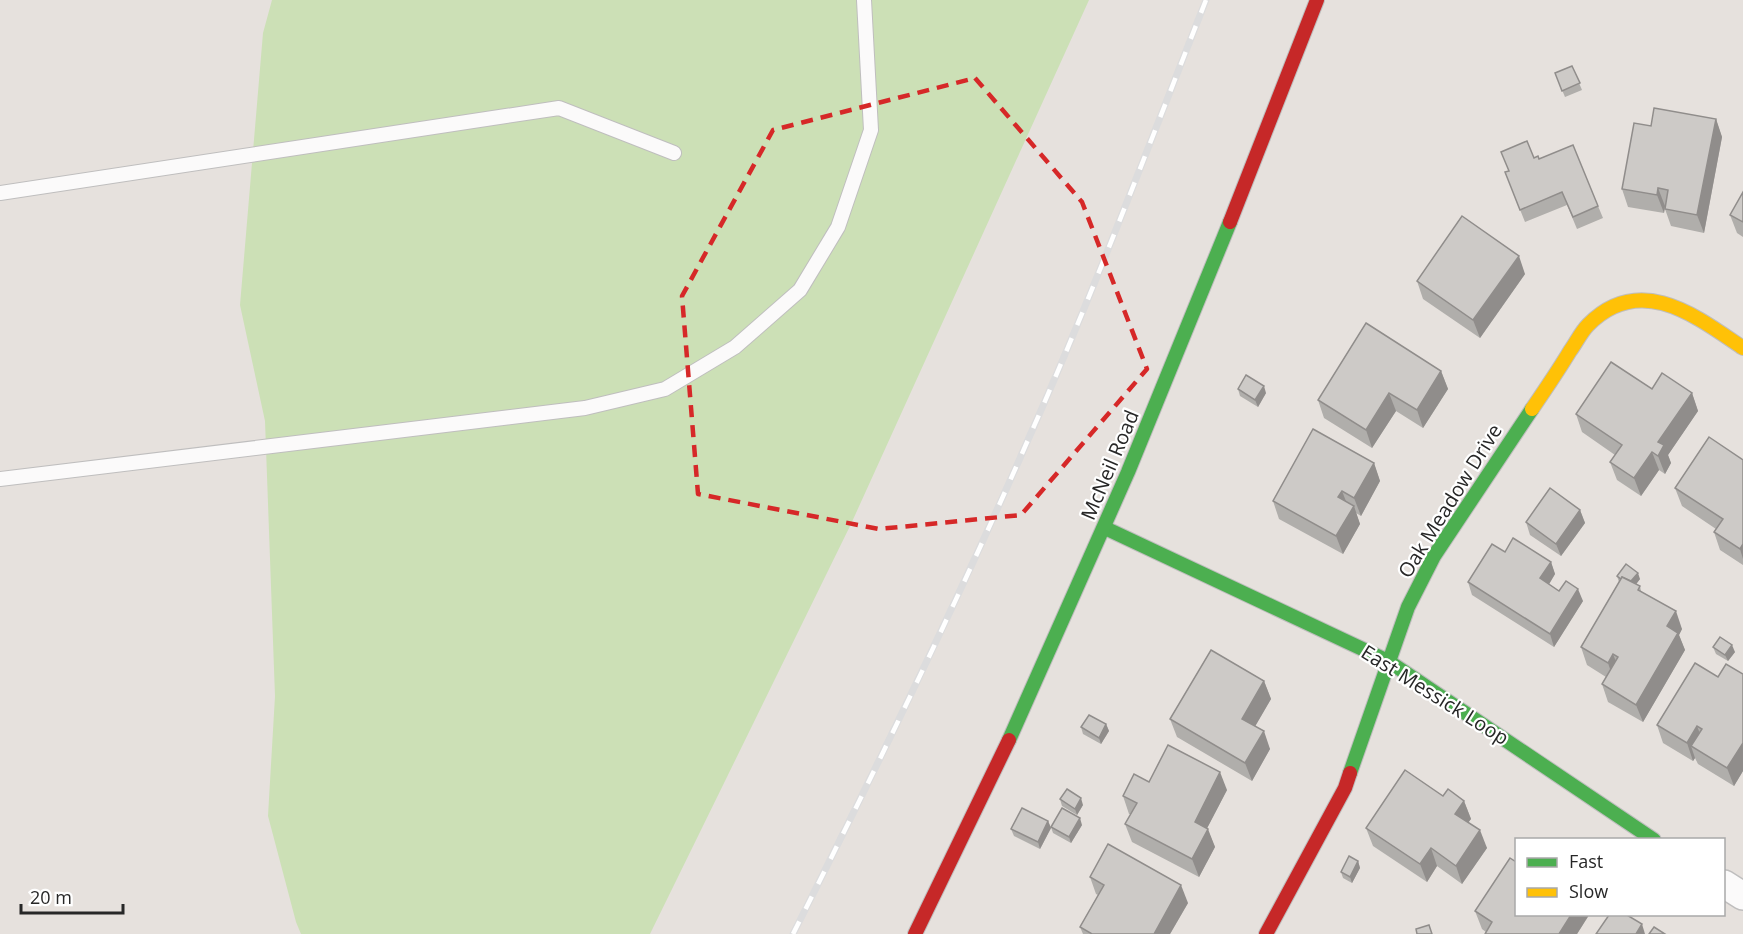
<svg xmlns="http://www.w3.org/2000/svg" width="1743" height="934" font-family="'Open Sans',sans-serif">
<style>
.green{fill:#cce0b6}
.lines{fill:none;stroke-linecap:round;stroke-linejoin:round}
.lane-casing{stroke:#bfbebe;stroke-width:16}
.street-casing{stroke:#bfbebe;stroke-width:30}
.fast-casing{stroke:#bfbebe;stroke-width:16}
.slow-casing{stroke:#bfbebe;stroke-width:16}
.jam-casing{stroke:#bfbebe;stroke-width:16}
.lane{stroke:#fbfafa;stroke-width:14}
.street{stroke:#fbfafa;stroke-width:27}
.fast{stroke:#4caf50;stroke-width:14}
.slow{stroke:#ffc107;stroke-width:14}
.jam{stroke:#c62828;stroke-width:14}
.rail-casing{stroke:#dcdcdd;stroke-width:7}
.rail{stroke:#fff;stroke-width:4.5;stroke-dasharray:14;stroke-linecap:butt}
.wall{fill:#b0aeab}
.shaded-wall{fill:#908d8b}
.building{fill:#cdcac7;stroke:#908d8b;stroke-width:1.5}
.marked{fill:none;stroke:#d62828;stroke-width:4.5;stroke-dasharray:12 8;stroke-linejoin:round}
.labels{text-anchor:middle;stroke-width:4.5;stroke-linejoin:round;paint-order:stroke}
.street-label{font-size:20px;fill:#272727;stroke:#fff}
</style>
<rect width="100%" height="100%" fill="#e6e1dd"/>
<!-- green -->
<path class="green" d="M272 0H1089L851 524 650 934H301L296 922 268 816 275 696 265 421 240 305 263 33Z"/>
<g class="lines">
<defs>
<g id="lane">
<path d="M0 193 559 108 674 153"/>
<path d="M0 479 585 408 665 389 735 347 800 290 838 227 871 130 864 0"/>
</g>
<path id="street" d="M1724 884 1743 896"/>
<g id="fast">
<path d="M1105 528 1388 661 1654 840"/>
<path d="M1009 740 1128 472 1230 222"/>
<path d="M1350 773 1408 607 1434 556 1532 409"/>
</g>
<path id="slow" d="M1532 409C1545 390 1558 371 1570 351 1576 343 1581 332 1588 325 1640 272 1696 316 1743 348"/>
<g id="jam">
<path d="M1230 222 1317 0"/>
<path d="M915 934 1009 740"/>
<path d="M1266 934 1345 788 1350 773"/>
</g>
</defs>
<!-- lane casing -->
<use href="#lane" class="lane-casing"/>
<!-- street casing -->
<use href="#street" class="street-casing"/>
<!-- fast casing -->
<use href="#fast" class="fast-casing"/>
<!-- slow casing -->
<use href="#slow" class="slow-casing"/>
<!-- jam casing -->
<use href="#jam" class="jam-casing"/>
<!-- lane -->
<use href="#lane" class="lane"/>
<!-- street -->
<use href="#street" class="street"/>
<!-- fast -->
<use href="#fast" class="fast"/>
<!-- slow -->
<use href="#slow" class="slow"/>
<!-- jam -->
<use href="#jam" class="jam"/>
<defs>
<path id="rail" d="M793 934C876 769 957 603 1031 433 1094 291 1149 145 1206 0"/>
</defs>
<!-- rail casing -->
<use href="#rail" class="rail-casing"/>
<!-- rail -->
<use href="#rail" class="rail"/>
</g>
<!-- wall -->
<g class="wall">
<path d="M1572 66 1582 90 1565 97 1555 73Z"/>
<path d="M1716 119 1722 137 1704 233 1671 226 1665 209V206L1664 213 1628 207 1622 189 1651 126Z"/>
<path d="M1501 152 1539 159 1598 206 1603 218 1577 229 1567 205 1525 222 1505 172 1509 171Z"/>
<path d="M1743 192V237L1737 233 1730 215Z"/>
<path d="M1525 274 1480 338 1423 299 1417 281Z"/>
<path d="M1441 371 1448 389 1423 428 1396 411 1372 448 1324 418 1318 400Z"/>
<path d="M1238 389 1266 393 1258 407 1240 396Z"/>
<path d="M1652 389 1692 393 1698 411 1668 455 1671 463 1665 474 1659 470 1641 496 1617 480 1610 462 1615 455 1582 432 1576 414Z"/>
<path d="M1743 460V565L1720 550 1714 532 1716 529 1682 506 1675 488Z"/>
<path d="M1374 463 1380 481 1361 516 1356 513 1360 524 1343 554 1279 519 1273 501Z"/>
<path d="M1580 510 1585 523 1561 556 1530 535 1526 522Z"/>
<path d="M1505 552 1551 562 1555 574 1549 584 1559 591 1583 601 1554 647 1472 595 1468 582Z"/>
<path d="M1617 576 1640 579 1636 584 1640 586 1641 591 1682 629 1679 635 1685 650 1643 722 1608 702 1602 684 1606 677 1587 665 1581 647 1619 582Z"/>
<path d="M1713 647 1735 652 1728 661 1716 654Z"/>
<path d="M1743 674V771L1734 786 1698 764 1695 758 1693 761 1663 743 1657 725 1718 677Z"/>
<path d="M1264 681 1271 699 1255 726 1270 749 1252 781 1177 737 1170 719Z"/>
<path d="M1106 724 1109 731 1101 744 1083 734 1081 727Z"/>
<path d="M1149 782 1227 790 1207 828 1215 847 1199 877 1132 842 1125 824 1131 814H1129L1123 796Z"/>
<path d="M1443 796 1464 801 1471 819 1468 822 1487 848 1462 884 1437 866 1427 882 1373 846 1366 828Z"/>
<path d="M1060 799 1083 805 1077 815 1062 806Z"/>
<path d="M1048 821 1051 828 1040 849 1014 836 1011 829Z"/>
<path d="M1082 825 1071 843 1053 833 1051 827Z"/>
<path d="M1358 861 1360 868 1352 883 1343 878 1341 872Z"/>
<path d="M1090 877 1188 903 1170 934H1083L1080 927 1098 895 1096 894Z"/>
<path d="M1475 911 1516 915H1589L1577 934H1485L1486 932 1482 929Z"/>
</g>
<!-- shaded-wall -->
<g class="shaded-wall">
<path d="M1716 119 1722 137 1704 233 1697 215Z"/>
<path d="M1658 188 1665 206 1664 213 1657 195Z"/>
<path d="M1519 256 1525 274 1480 338 1473 320Z"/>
<path d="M1441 371 1448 389 1423 428 1417 410Z"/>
<path d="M1264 386 1266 393 1258 407 1255 400Z"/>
<path d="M1389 393 1396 411 1372 448 1366 430Z"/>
<path d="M1692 393 1698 411 1668 455 1671 463 1665 474 1658 456V442Z"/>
<path d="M1652 452 1659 470 1641 496 1634 478Z"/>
<path d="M1374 463 1380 481 1361 516 1354 498Z"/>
<path d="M1342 491 1349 509 1338 497Z"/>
<path d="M1354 506 1360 524 1343 554 1336 536Z"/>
<path d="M1580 510 1585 523 1561 556 1556 544Z"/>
<path d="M1743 544V559L1740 549Z"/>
<path d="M1551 562 1555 574 1545 591 1540 578Z"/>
<path d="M1638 573 1640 579 1631 591 1628 584Z"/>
<path d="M1578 589 1583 601 1554 647 1550 634Z"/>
<path d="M1676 611 1682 629 1679 635 1685 650 1643 722 1636 705 1667 626Z"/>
<path d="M1732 645 1735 652 1728 661 1725 655Z"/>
<path d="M1613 654 1620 672 1614 681 1608 663Z"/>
<path d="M1264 681 1271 699 1249 737 1242 719Z"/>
<path d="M1106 724 1109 731 1101 744 1099 738Z"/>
<path d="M1697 726 1704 744 1691 746 1695 758 1693 761 1687 743Z"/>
<path d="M1264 731 1270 749 1252 781 1245 763Z"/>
<path d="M1743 743V771L1734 786 1727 768Z"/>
<path d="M1220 772 1227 790 1201 840 1195 822Z"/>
<path d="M1081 798 1083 805 1077 815 1075 809Z"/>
<path d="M1464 801 1471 819 1462 831 1455 814Z"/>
<path d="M1080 818 1082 825 1071 843 1069 837Z"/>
<path d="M1048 821 1051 828 1040 849 1038 842Z"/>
<path d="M1208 829 1215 847 1199 877 1192 859Z"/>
<path d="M1480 830 1487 848 1462 884 1456 866Z"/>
<path d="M1431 848 1437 866 1427 882 1420 864Z"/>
<path d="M1358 861 1360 868 1352 883 1350 877Z"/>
<path d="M1181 885 1188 903 1170 934H1154Z"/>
<path d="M1571 915H1589L1577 934H1559Z"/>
<path d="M1642 924 1645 934H1636Z"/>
</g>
<!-- building -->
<g class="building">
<path d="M1572 66 1580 83 1562 91 1555 73Z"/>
<path d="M1654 108 1716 119 1697 215 1665 209 1668 190 1658 188 1657 195 1622 189 1634 123 1651 126Z"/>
<path d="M1527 141 1534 158 1538 156 1539 159 1573 145 1598 206 1573 217 1562 192 1520 210 1505 172 1509 171 1501 152Z"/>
<path d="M1743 192V222L1730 215Z"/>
<path d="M1462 216 1519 256 1473 320 1417 281Z"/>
<path d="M1366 323 1441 371 1417 410 1389 393 1366 430 1318 400Z"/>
<path d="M1611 362 1652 389 1662 373 1692 393 1658 442 1664 445 1658 456 1652 452 1634 478 1610 462 1622 445 1576 414Z"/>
<path d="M1246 375 1264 386 1255 400 1238 389Z"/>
<path d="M1313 429 1374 463 1354 498 1342 491 1338 497 1354 506 1336 536 1273 501Z"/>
<path d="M1709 437 1743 460V544L1740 549 1714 532 1723 519 1675 488Z"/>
<path d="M1550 488 1580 510 1556 544 1526 522Z"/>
<path d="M1513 538 1551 562 1540 578 1559 591 1566 581 1578 589 1550 634 1468 582 1492 544 1505 552Z"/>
<path d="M1626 564 1638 573 1631 581 1622 577 1621 579 1617 576Z"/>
<path d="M1622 577 1640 586 1638 590 1676 611 1667 626 1678 633 1636 705 1602 684 1618 657 1613 654 1608 663 1581 647Z"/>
<path d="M1720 637 1732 645 1725 655 1713 647Z"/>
<path d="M1211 650 1264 681 1242 719 1264 731 1245 763 1170 719Z"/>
<path d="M1695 663 1718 677 1726 664 1743 674V743L1727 768 1691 746 1702 729 1697 726 1687 743 1657 725Z"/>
<path d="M1089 715 1106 724 1099 738 1081 727Z"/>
<path d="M1168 745 1220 772 1195 822 1208 829 1192 859 1125 824 1137 803 1123 796 1134 774 1149 782Z"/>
<path d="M1405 770 1443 796 1448 789 1464 801 1455 814 1480 830 1456 866 1431 848 1420 864 1366 828Z"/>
<path d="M1067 789 1081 798 1075 809 1060 799Z"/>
<path d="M1022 808 1048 821 1038 842 1011 829Z"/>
<path d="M1062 808 1080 818 1069 837 1051 827Z"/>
<path d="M1108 844 1181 885 1154 934H1092L1080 927 1104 885 1090 877Z"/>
<path d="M1349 856 1358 861 1350 877 1341 872Z"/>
<path d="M1510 858 1516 862V915H1571L1559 934H1485L1492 922 1475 911Z"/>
<path d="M1609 915H1627L1642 924 1636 934H1596Z"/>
<path d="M1429 925 1432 934H1417L1416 929Z"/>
<path d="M1654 927 1665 934H1649Z"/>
</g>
<!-- marked area -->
<path class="marked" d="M975 78 1082 202 1147 369 1021 515 879 529 698 494 682 296 773 130Z"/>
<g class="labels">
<!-- street labels -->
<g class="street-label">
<text transform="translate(1110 465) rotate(-67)" y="7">McNeil Road</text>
<text transform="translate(1450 501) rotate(-58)" y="7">Oak Meadow Drive</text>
<text transform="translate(1435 695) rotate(32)" y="7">East Messick Loop</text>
</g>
</g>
<!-- legend -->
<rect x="1515" y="838" width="210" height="78" fill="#ffffff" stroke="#a9a9a9" stroke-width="1.5"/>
<rect x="1527" y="858" width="30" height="9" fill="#4caf50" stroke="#a9a9a9" stroke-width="1.5"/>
<text x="1569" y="868" font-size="18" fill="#272727">Fast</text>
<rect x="1527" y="888" width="30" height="9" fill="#ffc107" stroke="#a9a9a9" stroke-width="1.5"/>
<text x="1569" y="898" font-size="18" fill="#272727">Slow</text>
<!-- scale -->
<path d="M21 904v9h102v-9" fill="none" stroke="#272727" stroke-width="3"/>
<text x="30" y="904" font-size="18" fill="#272727" stroke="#ffffff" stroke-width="4.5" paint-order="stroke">20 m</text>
</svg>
